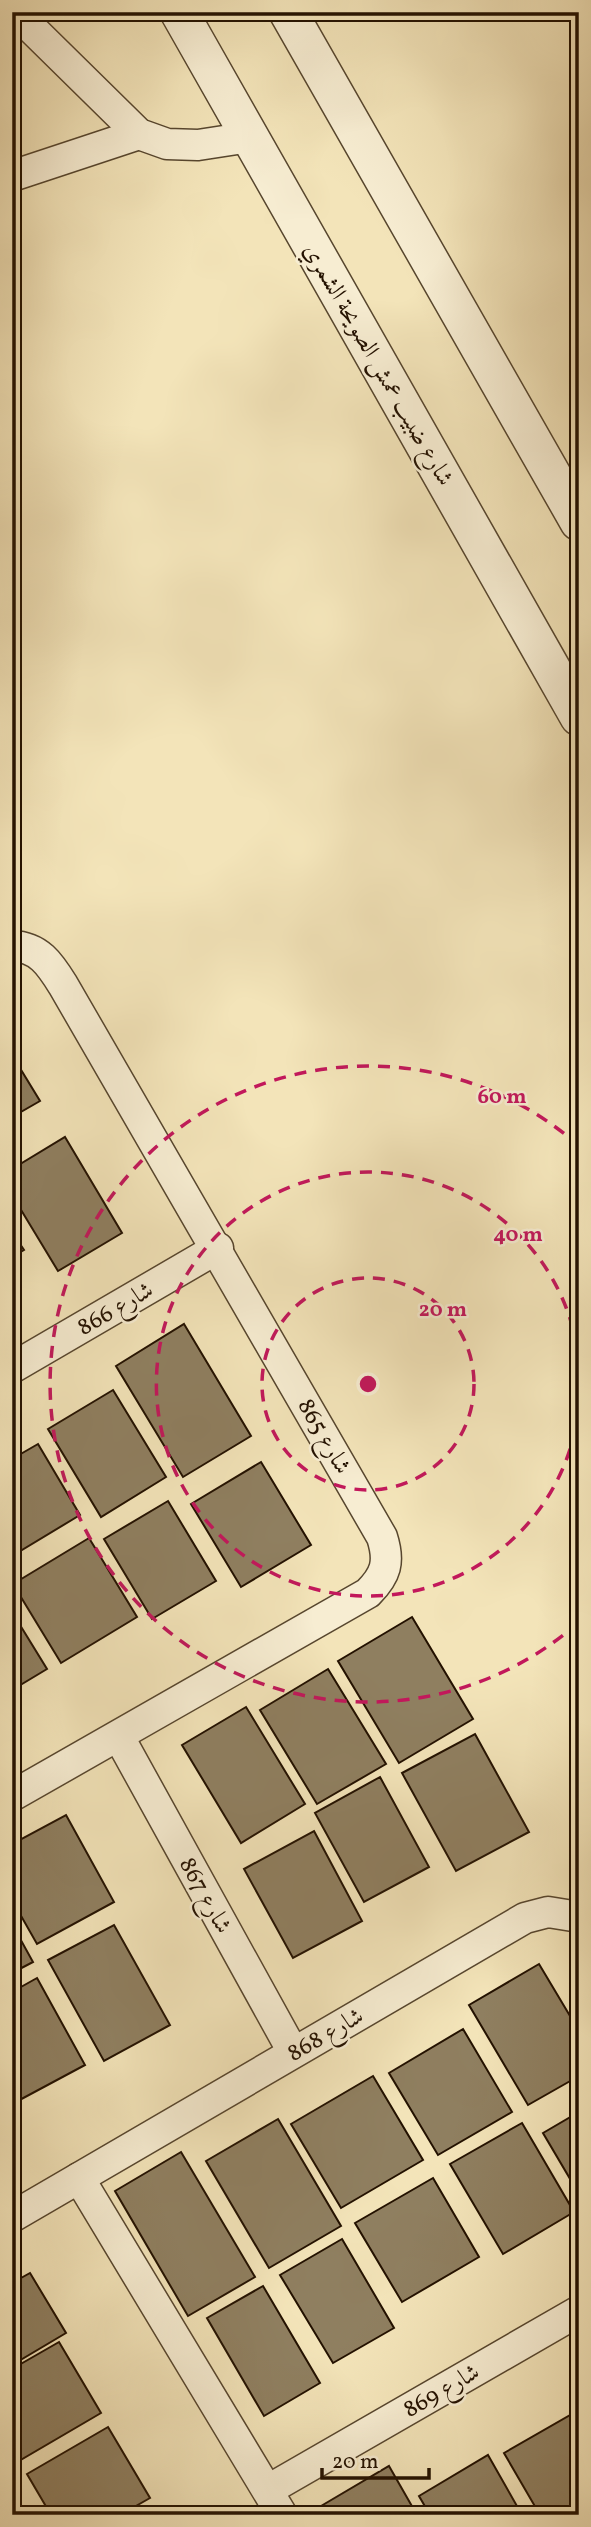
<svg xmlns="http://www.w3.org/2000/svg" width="591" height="2527" font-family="Vollkorn,Amiri,serif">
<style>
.building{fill:#8f7f60;stroke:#231100;stroke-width:2}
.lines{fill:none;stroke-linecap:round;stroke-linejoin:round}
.minor-casing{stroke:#57462e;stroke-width:33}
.tertiary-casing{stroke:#57462e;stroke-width:40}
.minor{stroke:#f7edd2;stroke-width:30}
.tertiary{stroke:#f7edd2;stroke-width:37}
.ring{fill:none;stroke:#c2185b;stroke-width:3.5;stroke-dasharray:12 9}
.labels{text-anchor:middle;stroke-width:5;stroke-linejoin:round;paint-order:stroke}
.street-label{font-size:24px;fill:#231100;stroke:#f7edd2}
.centre{fill:#c2185b;stroke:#f7edd2;stroke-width:3.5}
.ring-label{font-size:21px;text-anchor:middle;font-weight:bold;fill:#c2185b;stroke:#f7edd2;stroke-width:5;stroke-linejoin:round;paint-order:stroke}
</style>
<rect width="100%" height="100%" fill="#f3e4b9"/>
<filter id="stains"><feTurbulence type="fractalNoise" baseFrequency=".00286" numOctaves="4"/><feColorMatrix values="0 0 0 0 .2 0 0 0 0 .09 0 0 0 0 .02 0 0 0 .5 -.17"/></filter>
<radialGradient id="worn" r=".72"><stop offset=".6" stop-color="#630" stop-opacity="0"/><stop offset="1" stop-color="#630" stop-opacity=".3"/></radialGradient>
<!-- building -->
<g class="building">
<path d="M12 1055 40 1101 12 1117Z"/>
<path d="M65 1137 122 1233 58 1271 12 1195V1169Z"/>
<path d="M12 1232 24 1250 12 1257Z"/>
<path d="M184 1324 251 1436 183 1477 116 1366Z"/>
<path d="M113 1390 166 1477 101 1517 48 1429Z"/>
<path d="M38 1444 80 1515 12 1556V1459Z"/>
<path d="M261 1462 311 1545 241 1587 191 1504Z"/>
<path d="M168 1501 216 1581 152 1619 104 1539Z"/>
<path d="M89 1538 137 1617 61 1663 13 1584Z"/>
<path d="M12 1612 47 1669 12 1690Z"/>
<path d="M412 1617 473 1719 399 1763 338 1661Z"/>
<path d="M328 1669 386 1764 317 1804 260 1710Z"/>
<path d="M246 1707 305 1804 241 1843 182 1745Z"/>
<path d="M475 1734 529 1832 456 1871 402 1773Z"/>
<path d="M380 1777 429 1867 364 1902 315 1813Z"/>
<path d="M66 1815 114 1902 37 1944 12 1900V1844Z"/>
<path d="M314 1831 362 1921 293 1958 244 1869Z"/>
<path d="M12 1924 33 1962 12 1973Z"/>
<path d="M114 1925 170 2025 104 2061 48 1960Z"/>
<path d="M539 1964 579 2031V2076L528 2105 469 2005Z"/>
<path d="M37 1978 85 2065 14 2103 12 1992Z"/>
<path d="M463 2029 512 2112 438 2155 389 2073Z"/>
<path d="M373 2076 423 2160 341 2208 291 2124Z"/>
<path d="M579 2112V2194L543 2133Z"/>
<path d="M278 2119 341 2226 269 2268 206 2161Z"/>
<path d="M522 2123 574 2212 503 2254 450 2164Z"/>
<path d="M181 2152 255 2277 188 2316 115 2191Z"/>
<path d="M433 2178 479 2257 402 2302 355 2223Z"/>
<path d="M342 2239 394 2328 333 2363 280 2275Z"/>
<path d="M30 2273 66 2333 12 2365V2283Z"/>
<path d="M263 2286 320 2383 264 2416 207 2318Z"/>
<path d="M59 2342 101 2413 12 2465V2369Z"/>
<path d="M579 2410V2506L563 2515H540L504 2453Z"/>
<path d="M108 2427 150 2498 120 2515H51L27 2474Z"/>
<path d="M488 2455 522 2515H430L419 2496Z"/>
<path d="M389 2466 417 2515H326L321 2506Z"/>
</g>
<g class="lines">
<defs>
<g id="minor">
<path d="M15 12 139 134 167 144 198 145 250 137"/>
<path d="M12 176 139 134"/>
<path d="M12 946C39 947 50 964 63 985L382 1537C390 1562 386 1575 368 1593L12 1796"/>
<path d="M12 1368 218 1248"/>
<path d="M119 1737 293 2052"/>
<path d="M79 2178 282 2515"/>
<path d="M12 2217 525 1918 548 1912 579 1917"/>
<path d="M268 2490 579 2311"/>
</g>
<g id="tertiary">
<path d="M179 12 579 717"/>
<path d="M288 12 579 522"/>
</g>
</defs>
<!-- minor casing -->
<use href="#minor" class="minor-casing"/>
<!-- tertiary casing -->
<use href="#tertiary" class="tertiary-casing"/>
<!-- minor -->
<use href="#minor" class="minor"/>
<!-- tertiary -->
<use href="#tertiary" class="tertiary"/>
</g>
<!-- distance rings -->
<g class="ring">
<circle cx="368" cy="1384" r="106"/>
<path d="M579 1408A212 212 0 1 1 579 1360"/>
<path d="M579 1622A318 318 0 1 1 579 1146"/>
</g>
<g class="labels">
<!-- street labels -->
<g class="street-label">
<text transform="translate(379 364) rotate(60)" y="8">شارع ضبيب عمش الصويحة الشمري</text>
<text transform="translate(115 1308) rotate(-30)" y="8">شارع 866</text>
<text transform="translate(325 1436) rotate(60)" y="8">شارع 865</text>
<text transform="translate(206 1895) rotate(61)" y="8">شارع 867</text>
<text transform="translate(325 2034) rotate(-30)" y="8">شارع 868</text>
<text transform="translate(441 2390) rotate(-30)" y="8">شارع 869</text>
</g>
</g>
<circle cx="368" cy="1384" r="10" class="centre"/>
<g class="ring-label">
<text x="502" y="1103">60 m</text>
<text x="518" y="1241">40 m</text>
<text x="443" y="1316">20 m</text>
</g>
<!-- margin -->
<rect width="591" height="2527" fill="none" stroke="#f3e4b9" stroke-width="42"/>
<rect x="14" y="14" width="563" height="2499" fill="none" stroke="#231100" stroke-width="3.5"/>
<rect x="21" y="21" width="549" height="2485" fill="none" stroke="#231100" stroke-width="2"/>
<!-- scale -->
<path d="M322 2468v10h107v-10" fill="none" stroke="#231100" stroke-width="3.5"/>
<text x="332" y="2468" font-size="21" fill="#231100" stroke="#f7edd2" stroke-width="5" paint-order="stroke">20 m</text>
<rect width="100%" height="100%" filter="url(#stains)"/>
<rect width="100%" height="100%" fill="url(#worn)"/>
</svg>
